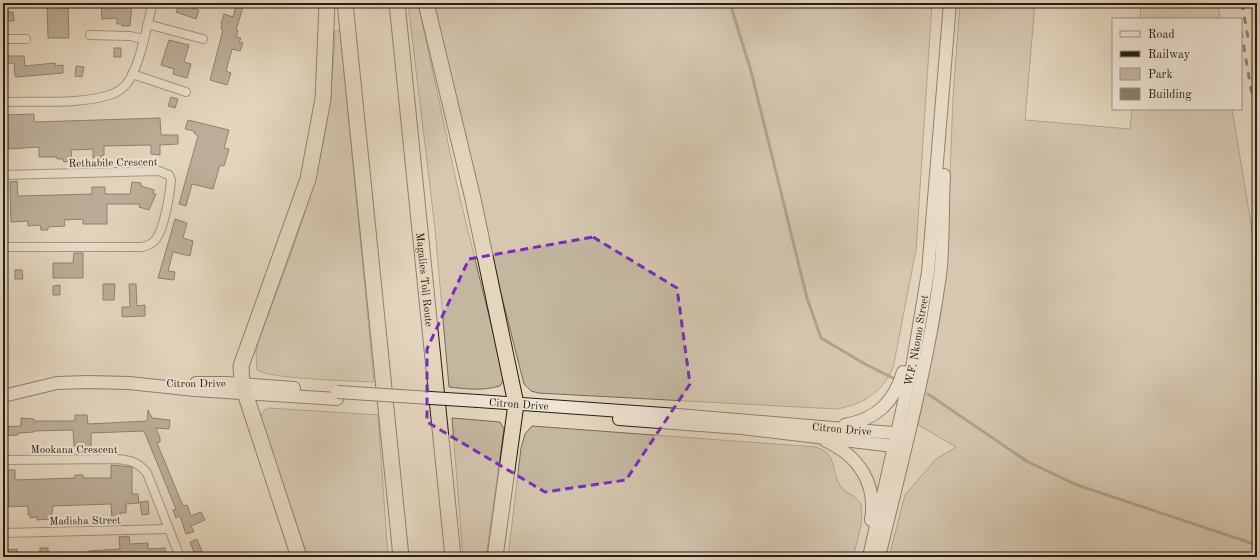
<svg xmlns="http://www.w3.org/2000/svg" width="1260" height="560" font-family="'Old Standard TT',serif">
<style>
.green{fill:#c3b7a0;stroke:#756a5a}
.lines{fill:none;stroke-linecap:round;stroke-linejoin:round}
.stream{stroke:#716656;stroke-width:3}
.building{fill:#897d6b;stroke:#271d13}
.street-casing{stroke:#564b3e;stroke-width:10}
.secondary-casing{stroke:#271d13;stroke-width:14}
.highway-casing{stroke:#271d13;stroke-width:17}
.street{stroke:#ede4d4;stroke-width:8}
.secondary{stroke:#ede4d4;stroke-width:12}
.highway{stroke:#e3d6bd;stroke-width:15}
.rail{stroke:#271d13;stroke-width:3;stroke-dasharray:7 7;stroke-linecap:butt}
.secondary-bridge-casing{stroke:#271d13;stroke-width:14;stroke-linecap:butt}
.secondary-bridge{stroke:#ede4d4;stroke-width:12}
.marked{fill:none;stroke:#7b2cbf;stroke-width:3;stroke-dasharray:8 5;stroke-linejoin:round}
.labels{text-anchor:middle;stroke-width:4;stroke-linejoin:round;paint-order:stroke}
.street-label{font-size:11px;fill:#271d13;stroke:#ede4d4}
</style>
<rect width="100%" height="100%" fill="#e3d6bd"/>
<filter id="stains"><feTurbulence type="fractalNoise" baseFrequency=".005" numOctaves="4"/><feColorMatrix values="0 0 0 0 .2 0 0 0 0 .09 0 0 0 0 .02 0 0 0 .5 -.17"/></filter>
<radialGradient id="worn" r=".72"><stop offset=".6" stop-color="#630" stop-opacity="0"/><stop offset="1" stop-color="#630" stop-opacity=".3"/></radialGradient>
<!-- green -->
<g class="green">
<path d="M408 3H418L459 194 503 373V381L500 386C483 391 466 389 449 387L435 229Z"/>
<path d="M434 3H932L916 250 893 368C882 393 862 405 836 409L538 393 531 391 524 384 475 191Z"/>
<path d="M960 3H1035L1025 120 1130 129 1132 109H1232L1257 260V557H889L905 495 936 459 956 447 918 425 941 313 946 272 953 97Z"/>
<path d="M1141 3H1218L1220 19H1140Z"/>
<path d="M340 30 374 382C353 381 270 379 257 370L256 352 258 342C278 288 300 234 315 178 328 130 333 81 335 31Z"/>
<path d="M268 408 378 415 388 557H306L261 421C261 414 262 411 268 408Z"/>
<path d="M452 418 500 422 504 429 486 557H463Z"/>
<path d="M532 426 816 447C839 455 830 471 841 487 846 494 859 496 861 505 864 522 857 541 853 557H508L521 448 525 434Z"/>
</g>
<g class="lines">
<!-- stream -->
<g class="stream">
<path d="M730 3 751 71 807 298 821 338 865 364 893 378"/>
<path d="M928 394 1028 462 1077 485 1257 545"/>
</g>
</g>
<!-- building -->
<g class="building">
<path d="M47 3H68L69 38H48Z"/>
<path d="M101 3H132L130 26H122V24H117V18L102 19Z"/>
<path d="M237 3 244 4 236 30 238 31 236 37 241 38 239 42 243 43 240 51 232 49 226 71 231 73 227 85 210 80 223 30 221 29 222 25 221 24 224 14 233 17Z"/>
<path d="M179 4 199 10 196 19 176 12Z"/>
<path d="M6 12H13L14 21H6Z"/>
<path d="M169 40 189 45 184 62 191 64 187 78 173 74 174 69 161 65Z"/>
<rect x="114" y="48" width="7" height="9"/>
<path d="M4 56H24L25 66 55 63V66L63 65V73L16 77 15 76 14 63 4 64Z"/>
<path d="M76 66 84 67 82 77 75 76Z"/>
<path d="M171 97 178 99 175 108 168 106Z"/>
<path d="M34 114V122L160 118 161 135H178V144L160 145V155L151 154V145L104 146V155L101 156V158H93V149L71 150 72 161 64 162 63 159H57V157H39V147L9 149 8 132H3V115Z"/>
<path d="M188 120 229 130 224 148 229 149 224 166 220 165 213 189 192 184 186 206 179 204 198 136 194 133V131L185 129Z"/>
<path d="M17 181 18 196 92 194V187H105V194H130L132 182 141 183V186L154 190 153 194H156L149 210 139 207 140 204H107V224H83V219L64 220 65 226 48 227V230H41L40 225 28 226V221L11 222 10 182Z"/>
<path d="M175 219 187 223 183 238 193 241 190 256 173 252 168 271 175 272 174 280 158 278Z"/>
<path d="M74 253H83V278H53V263H73Z"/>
<path d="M15 270H22L23 279H15Z"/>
<path d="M103 284H115L114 300H103Z"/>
<path d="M129 284H136L137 306 145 305V316L122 317V307H130Z"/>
<path d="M60 285V295H53V286Z"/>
<path d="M148 410 152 418 170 420 169 429 156 428 160 438V442L157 443 183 506 187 505 191 516 201 512 205 520 191 526 194 532 186 534 180 516 176 518 173 510 176 509 144 431 91 433V449H82V446H74L73 430 34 431V432L18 433V435L3 436V427L21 426V418L34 419V421H75V415H87L88 424 147 421Z"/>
<path d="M111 465 132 467V494H138L139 503 126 504V513H120V518H112L111 504 53 506 51 519 37 520V517L30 518V515H28V506L9 507 7 470H15V480L75 478V475H83V478H111Z"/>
<path d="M148 501 149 514 142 515 140 502Z"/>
<path d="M129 536 130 544 148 543V549L165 548 166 557H89V551L120 549 119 537Z"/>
<path d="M197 539 204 557H196L190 542Z"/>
<rect x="40" y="548" width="8" height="9"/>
<path d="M17 549V557H5V550Z"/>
</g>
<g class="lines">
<defs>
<g id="street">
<path d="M147 24 203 39"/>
<path d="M90 35 130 36 143 39"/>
<path d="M3 39H26"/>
<path d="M132 74 186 92"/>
<path d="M3 102C35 101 86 105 115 93 121 90 127 84 130 79 141 61 147 24 153 3"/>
<path d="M3 175 159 171 169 175 171 180C170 194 164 229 156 239 152 244 147 246 142 247H3"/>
<path d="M3 460 116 459C130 460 138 462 147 473L180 557"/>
<path d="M3 533 168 529"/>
</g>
<g id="secondary">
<path d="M196 383H226L294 388"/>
<path d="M3 396 57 383 88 382 129 383 195 390 337 399"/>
<path id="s1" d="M478 401 678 415 904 434"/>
<path d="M619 419 741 428 902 447"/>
<path d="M845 425C877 419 894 402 903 372"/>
<path d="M826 441C859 456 877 484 871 520"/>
<path id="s2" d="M869 557 913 362 928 272 950 3"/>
<path d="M879 557C901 464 927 370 940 275 944 242 942 208 944 175"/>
</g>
<g id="highway">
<path d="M345 3 401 557"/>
<path id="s3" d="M397 3 453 557"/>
<path d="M426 3 473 199 516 404 495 557"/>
<path d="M299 557 242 384 241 366 308 179 323 99 327 3"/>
</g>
</defs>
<!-- street casing -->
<use href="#street" class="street-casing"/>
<!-- secondary casing -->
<use href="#secondary" class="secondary-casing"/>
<!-- highway casing -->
<use href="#highway" class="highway-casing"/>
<!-- street -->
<use href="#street" class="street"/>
<!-- secondary -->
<use href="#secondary" class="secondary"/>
<!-- highway -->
<use href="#highway" class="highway"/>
<!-- rail -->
<g class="rail">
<path d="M1242 3 1248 38"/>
<path d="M1241 31 1257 123"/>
</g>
<defs>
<path id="secondary-bridge" d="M337 392 478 401"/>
</defs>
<!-- secondary-bridge casing -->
<use href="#secondary-bridge" class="secondary-bridge-casing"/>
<!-- secondary-bridge -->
<use href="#secondary-bridge" class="secondary-bridge"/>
</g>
<!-- marked area -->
<path d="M0 0H1260V560H0ZM593 237 677 288 690 384 626 480 545 492 427 422V349L469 259Z" fill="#e3d6bd" fill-opacity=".55" fill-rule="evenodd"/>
<path class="marked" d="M593 237 677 288 690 384 626 480 545 492 427 422V349L469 259Z"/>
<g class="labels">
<!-- street labels -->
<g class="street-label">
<text transform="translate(113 162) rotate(-1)" y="4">Rethabile Crescent</text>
<text dy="4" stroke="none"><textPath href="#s3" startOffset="278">Magalies Toll Route</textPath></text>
<text dy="4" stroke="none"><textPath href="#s2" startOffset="222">W.F. Nkomo Street</textPath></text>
<text x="196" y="387">Citron Drive</text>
<text dy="4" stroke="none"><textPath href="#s1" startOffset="41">Citron Drive</textPath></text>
<text dy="4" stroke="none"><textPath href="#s1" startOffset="365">Citron Drive</textPath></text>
<text x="74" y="453">Mookana Crescent</text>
<text transform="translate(85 520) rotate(-1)" y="4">Madisha Street</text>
</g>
</g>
<!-- margin -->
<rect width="1260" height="560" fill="none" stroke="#e3d6bd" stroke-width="16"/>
<rect x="4" y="4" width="1252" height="552" fill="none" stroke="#271d13" stroke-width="2"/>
<rect x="8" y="8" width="1244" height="544" fill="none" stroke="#271d13"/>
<!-- legend -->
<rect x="1112" y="18" width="130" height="92" fill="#ede4d4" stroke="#9e9487"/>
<rect x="1120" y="31" width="20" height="6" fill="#ede4d4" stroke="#9e9487"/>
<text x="1148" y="38" font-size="12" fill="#271d13">Road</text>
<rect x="1120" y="51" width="20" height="6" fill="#271d13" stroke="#9e9487"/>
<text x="1148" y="58" font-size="12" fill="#271d13">Railway</text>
<rect x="1120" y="68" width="20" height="12" fill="#c3b7a0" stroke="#9e9487"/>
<text x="1148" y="78" font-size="12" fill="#271d13">Park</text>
<rect x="1120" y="88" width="20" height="12" fill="#897d6b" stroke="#9e9487"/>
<text x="1148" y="98" font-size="12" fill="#271d13">Building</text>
<rect width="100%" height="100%" filter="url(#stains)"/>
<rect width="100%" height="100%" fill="url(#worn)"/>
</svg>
